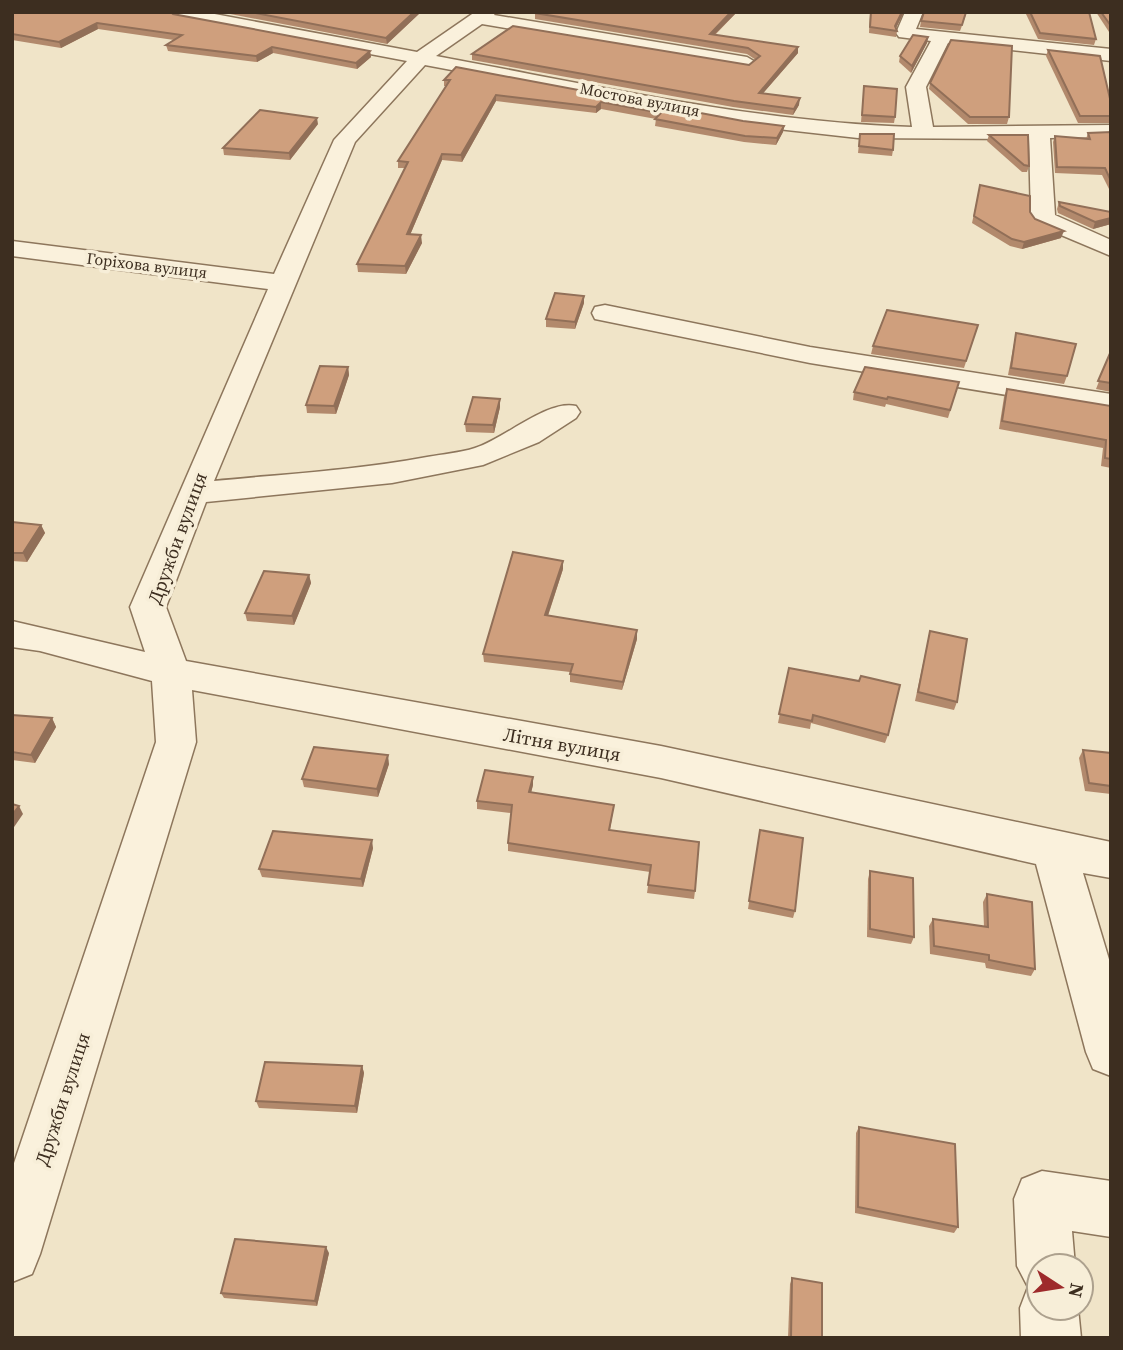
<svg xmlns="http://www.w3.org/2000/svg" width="1123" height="1350" font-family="'Source Serif 4',serif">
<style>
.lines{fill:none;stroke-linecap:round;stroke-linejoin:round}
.minor-casing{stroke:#8d765c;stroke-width:3}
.minor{fill:#faf1dc;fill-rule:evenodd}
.wall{fill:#b2896c}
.shaded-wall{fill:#916f58}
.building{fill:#cf9f7d;stroke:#916f58;stroke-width:2}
.labels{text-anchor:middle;stroke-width:7;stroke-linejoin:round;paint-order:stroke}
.far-street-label{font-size:16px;fill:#3d2e20;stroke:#f7eed8}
.street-label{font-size:19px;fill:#3d2e20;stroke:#f7eed8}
</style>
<rect width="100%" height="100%" fill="#f0e4c8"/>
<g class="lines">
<defs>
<g id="minor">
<path d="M166 12H204L417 52 475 12H496L494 15 747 57 757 63 747 69 482 24 436 56C594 85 752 122 912 127L906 87 931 41 899 37 896 33 905 12H923L916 29 1111 49V61L948 43 926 87 933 127 1111 125V137L1050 138 1055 215 1111 240V256L1035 224 1031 219 1029 139 858 138 743 125 425 65 355 142 214 481C285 474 357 470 427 457 443 454 460 453 475 448 504 439 548 399 576 406L580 412 576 418 539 442 483 465 392 483 206 502 166 607 186 661 661 746 1111 842V878L1083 873 1111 966V1076L1093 1069 1086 1052 1036 864 661 778 192 690 196 742 40 1254 32 1274 12 1282V1169L156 742 152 681 40 651 12 647V621L145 652 130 607 268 289 12 256V241L274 274 334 140 407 61 175 17Z"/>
<path d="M605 305 810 347 1111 394V412L810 363 595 319 592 313 595 307Z"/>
<path d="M1042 1171 1111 1181V1237L1072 1231 1075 1266H1039V1308H1078L1081 1338H1021L1020 1308 1028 1287 1017 1266 1014 1199 1022 1179Z"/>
</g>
</defs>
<!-- minor casing -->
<use href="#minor" class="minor-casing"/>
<!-- minor -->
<use href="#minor" class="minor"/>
</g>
<!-- wall -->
<g class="wall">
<path d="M12 12 173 14 370 51 371 57 357 69 273 53 257 62 168 51 166 45 174 40 98 29 61 48 12 40Z"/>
<path d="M220 12H421L387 44Z"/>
<path d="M536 12H737L715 35 798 53 763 93 799 105 793 115 733 107 472 60V54L749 65 756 60 747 54 535 19V13Z"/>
<path d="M870 12H904L896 28 897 31 896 37 869 33Z"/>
<path d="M967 12 960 31 920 27 921 21Z"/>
<path d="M1025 12H1089L1096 39 1094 45 1038 39Z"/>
<path d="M1096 12H1111V35Z"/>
<path d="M928 37 927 43 911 73 899 62 900 56Z"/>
<path d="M1048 50 1111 103V123H1078L1046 56Z"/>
<path d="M444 80 743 121 784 126 783 132 776 145 744 142 655 126 656 119 601 109 596 113 496 101 462 162 442 160 410 235 422 243 406 274 358 272 357 264 405 168H398V161L446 86H444Z"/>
<path d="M930 83 1009 117 1007 124H968L929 89Z"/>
<path d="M864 86 895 117 894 123 861 122Z"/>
<path d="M318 124 290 160 224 155 223 148Z"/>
<path d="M1111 132V193L1102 175 1055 173 1053 142 1055 136 1086 139 1088 133Z"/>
<path d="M860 134 893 150 892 156 858 153Z"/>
<path d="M989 135 1029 166 1027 172H1022L987 141Z"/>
<path d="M980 185 1030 212 1035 219 1061 238 1022 249 1010 246 972 223Z"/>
<path d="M1059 202 1111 212V224L1093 229 1058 213 1057 209Z"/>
<path d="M584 296V303L575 329 546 327V319Z"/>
<path d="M978 325 964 368 871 354 873 346Z"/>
<path d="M1016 333 1067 376 1064 384 1008 375Z"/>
<path d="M1111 351V392L1096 389Z"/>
<path d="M348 367 349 375 336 414 307 413 306 405Z"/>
<path d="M959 382 948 418 886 404 885 407 853 400 854 392Z"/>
<path d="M1007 389 1111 406V468L1101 466 1103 448 999 429 1004 397Z"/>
<path d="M500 399V407L494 433 466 432 465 424Z"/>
<path d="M12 522 41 525 45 533 27 562 12 561Z"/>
<path d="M563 569 548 616 637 630V639L622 690 570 682V672L484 662 483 654Z"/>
<path d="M309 575 311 583 294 625 247 621 245 613Z"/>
<path d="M930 631 957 702 954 710 915 701Z"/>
<path d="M789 668 888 735 885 743 811 723 810 729 778 723Z"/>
<path d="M12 715 52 718 56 727 35 763 12 760Z"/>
<path d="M1083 750 1111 753V794L1085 791 1079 758Z"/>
<path d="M389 764 378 797 304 787 302 779Z"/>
<path d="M533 785 531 793 614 805 610 830 695 891 694 899 647 893 650 872 508 851V843L511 813 477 809V801Z"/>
<path d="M760 830 795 911 793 918 748 909Z"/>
<path d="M373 848 363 887 262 877 259 869Z"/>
<path d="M870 871 914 937 911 944 867 937 868 879Z"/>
<path d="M987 894 1035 969 1031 976 986 968 985 963 930 954 929 926 933 919 984 927 983 902Z"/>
<path d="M362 1066 364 1073 357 1113 259 1108 256 1101Z"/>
<path d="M859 1127 958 1227 954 1233 855 1213 856 1133Z"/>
<path d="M329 1253 317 1306 224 1298 221 1293Z"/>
<path d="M792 1278 822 1338H788L790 1284Z"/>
</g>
<!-- shaded-wall -->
<g class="shaded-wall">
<path d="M414 12H421L387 44 386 38Z"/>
<path d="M731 12H737L709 40 710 34Z"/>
<path d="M902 12H904L894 32 895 26Z"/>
<path d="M97 23 98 29 61 48 59 42Z"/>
<path d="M928 37 927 43 911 73 912 66Z"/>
<path d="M272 47 273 53 257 62 256 56Z"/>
<path d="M798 47V53L758 99 759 93Z"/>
<path d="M370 51 371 57 357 69 356 63Z"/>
<path d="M496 95V101L462 162 461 155Z"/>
<path d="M800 98 799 105 793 115 794 109Z"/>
<path d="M601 102V109L596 113V107Z"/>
<path d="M317 118 318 124 290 160 289 153Z"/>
<path d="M784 126 783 132 776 145 777 138Z"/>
<path d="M442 154V160L407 242V234Z"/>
<path d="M1111 218V224L1093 229 1095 222Z"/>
<path d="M1064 231 1061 238 1022 249 1024 242Z"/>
<path d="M421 235 422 243 406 274 405 266Z"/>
<path d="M584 296V303L575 329V322Z"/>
<path d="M348 367 349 375 336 414 334 406Z"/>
<path d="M500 399V407L494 433 493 425Z"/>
<path d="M41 525 45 533 27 562 23 553Z"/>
<path d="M563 561V569L545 624V615Z"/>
<path d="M309 575 311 583 294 625 292 616Z"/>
<path d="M637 630V639L622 690 623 682Z"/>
<path d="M52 718 56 727 35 763 31 755Z"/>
<path d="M388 755 389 764 378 797 377 789Z"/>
<path d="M533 777V785L529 800V792Z"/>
<path d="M19 806 23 814 12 830V815Z"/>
<path d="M372 840 373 848 363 887 361 879Z"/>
<path d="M362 1066 364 1073 357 1113 355 1106Z"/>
<path d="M326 1247 329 1253 317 1306 315 1301Z"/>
</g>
<!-- building -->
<g class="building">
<path d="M12 12H171L173 14 370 51 356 63 272 47 256 56 166 45 182 35 97 23 59 42 12 34Z"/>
<path d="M250 12H414L386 38Z"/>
<path d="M536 12H731L710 34 798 47 759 93 800 98 794 109 734 101 472 54 513 26 749 65 760 56 748 48 535 13Z"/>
<path d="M871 12H902L895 26 897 31 870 27Z"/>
<path d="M924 12H966L962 25 921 21Z"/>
<path d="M1030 12H1089L1096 39 1040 33Z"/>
<path d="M1101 12H1111V26Z"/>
<path d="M913 35 928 37 912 66 900 56Z"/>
<path d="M951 40 1012 46 1009 117H970L930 83Z"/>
<path d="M1048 50 1100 56 1111 103V116H1080Z"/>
<path d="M456 67 743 121 784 126 777 138 745 136 655 119 661 113 601 102 596 107 496 95 461 155 442 154 407 234 421 235 405 266 357 264 408 162 398 161 450 80H444Z"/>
<path d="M864 86 897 89 895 117 862 115Z"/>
<path d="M260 110 317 118 289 153 223 148Z"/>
<path d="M1111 132V181L1105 168 1057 167 1055 136 1090 139 1088 133Z"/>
<path d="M860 134H894L893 150 859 146Z"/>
<path d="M989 135H1028L1029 166 1024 165Z"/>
<path d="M980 185 1030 196V212L1035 219 1064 231 1024 242 1012 239 974 216Z"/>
<path d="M1059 202 1111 212V218L1095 222 1060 206Z"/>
<path d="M555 293 584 296 575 322 546 319Z"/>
<path d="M887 310 978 325 966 361 873 346Z"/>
<path d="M1016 333 1076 344 1067 376 1011 368Z"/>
<path d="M1111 351V383L1098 381Z"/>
<path d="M320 366 348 367 334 406 306 405Z"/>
<path d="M865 367 959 382 950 410 888 397 887 399 854 392Z"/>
<path d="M1007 389 1111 406V459L1105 458 1106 440 1002 421Z"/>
<path d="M473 397 500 399 493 425 465 424Z"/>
<path d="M12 522 41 525 23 553H12Z"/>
<path d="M513 552 563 561 545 615 637 630 623 682 570 674 573 664 483 654Z"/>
<path d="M264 571 309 575 292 616 245 613Z"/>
<path d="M930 631 967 639 957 702 918 692Z"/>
<path d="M789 668 859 681 861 676 900 685 888 735 813 715 812 721 779 714Z"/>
<path d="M12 715 52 718 31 755 12 752Z"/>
<path d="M314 747 388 755 377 789 302 779Z"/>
<path d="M1083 750 1111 753V786L1089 783Z"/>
<path d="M485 770 533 777 529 792 614 805 609 830 699 842 695 891 648 885 651 865 508 843 512 805 477 801Z"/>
<path d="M12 804 19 806 12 815Z"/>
<path d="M760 830 803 838 795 911 749 901Z"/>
<path d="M273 831 372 840 361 879 259 869Z"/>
<path d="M870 871 913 878 914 937 870 929Z"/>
<path d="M987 894 1032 902 1035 969 989 960V955L934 946 933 919 988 927Z"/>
<path d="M265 1062 362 1066 355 1106 256 1101Z"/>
<path d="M859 1127 955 1144 958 1227 858 1207Z"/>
<path d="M235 1239 326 1247 315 1301 221 1293Z"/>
<path d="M792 1278 822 1283V1338H791Z"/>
</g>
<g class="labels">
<!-- far-street labels -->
<g class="far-street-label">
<text transform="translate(640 99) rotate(11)" y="6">Мостова вулиця</text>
<text transform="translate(147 265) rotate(7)" y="6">Горіхова вулиця</text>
</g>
<!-- street labels -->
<g class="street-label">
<text transform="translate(177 538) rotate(-70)" y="7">Дружби вулиця</text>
<text transform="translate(562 744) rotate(10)" y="7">Літня вулиця</text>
<text transform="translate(62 1099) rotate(-72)" y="7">Дружби вулиця</text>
</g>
</g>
<!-- border -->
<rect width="1123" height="1350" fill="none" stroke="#3d2e20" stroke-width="28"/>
<!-- north arrow -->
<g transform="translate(1060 1287) rotate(102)"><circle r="33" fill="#f7eed8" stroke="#ada18e" stroke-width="2"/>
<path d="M0-5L12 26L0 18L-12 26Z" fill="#9e2a2b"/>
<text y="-10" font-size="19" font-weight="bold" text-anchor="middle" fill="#3d2e20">N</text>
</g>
</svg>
